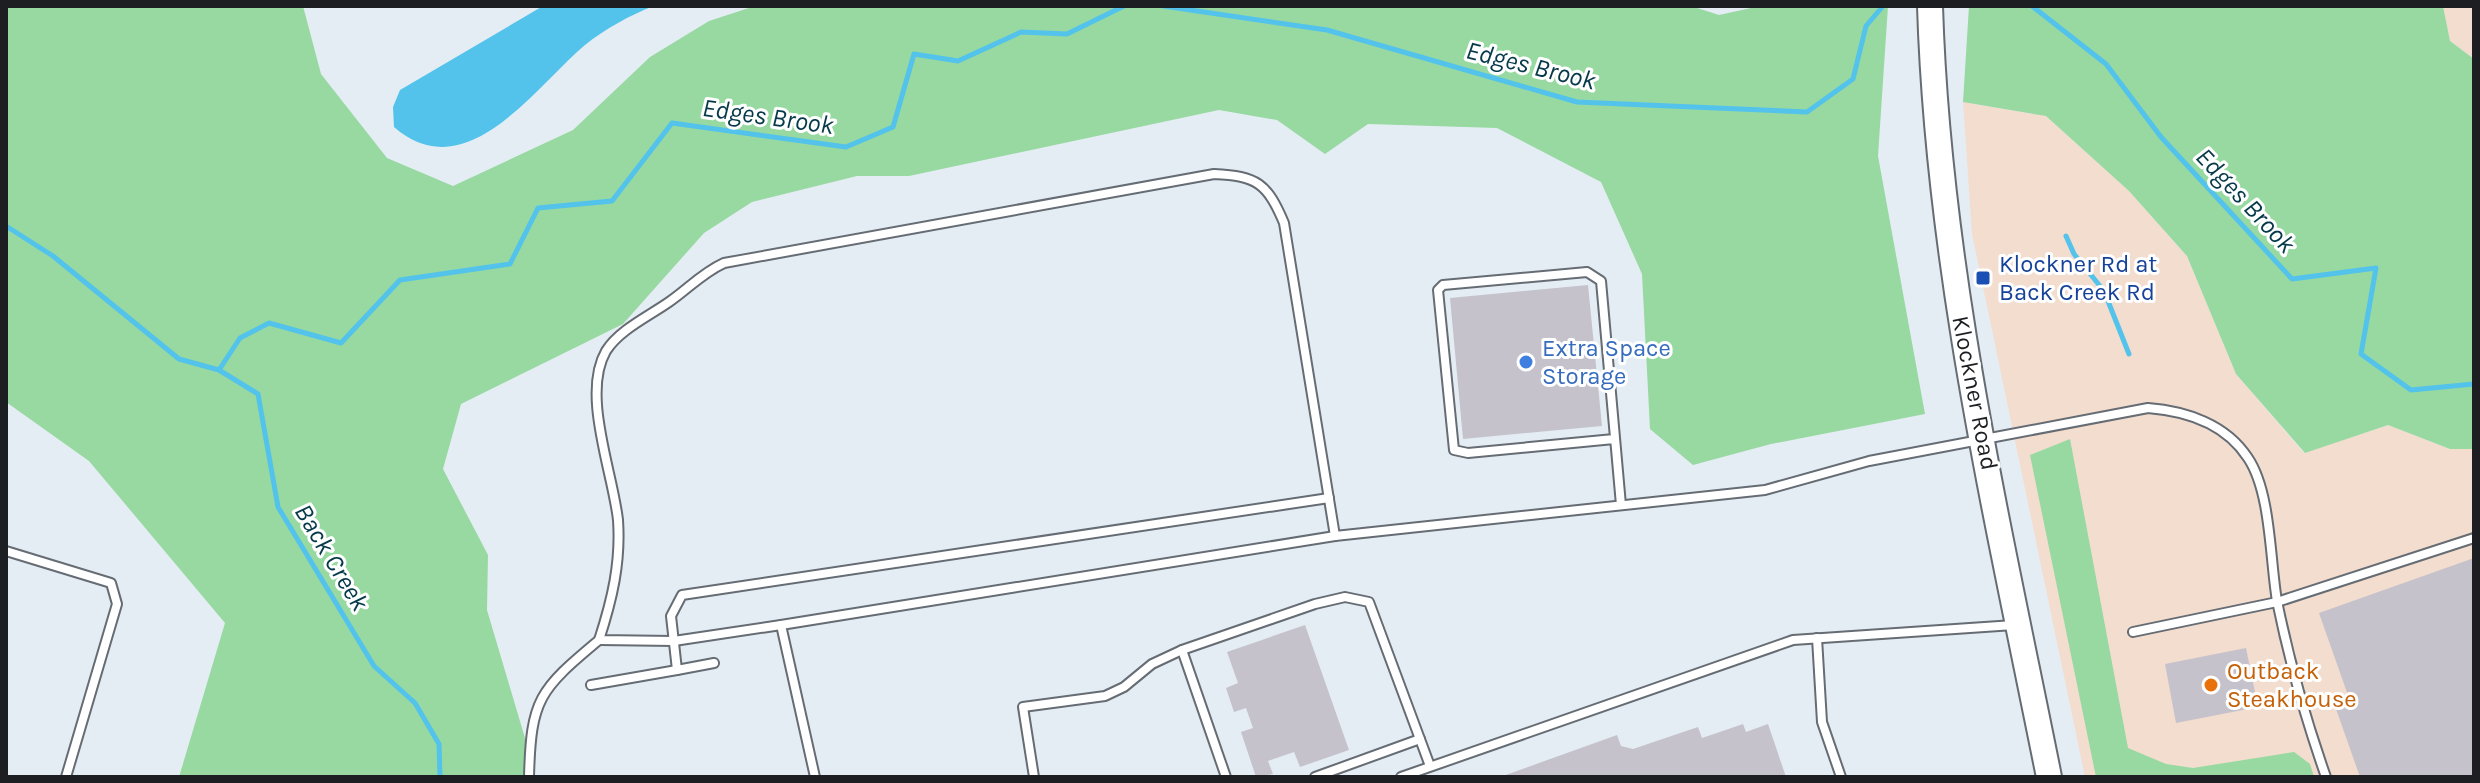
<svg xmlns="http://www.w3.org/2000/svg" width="2480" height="783" font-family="Karla,sans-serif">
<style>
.commercial{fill:#f2ddcf}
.green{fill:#97d9a1}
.water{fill:#53c3eb}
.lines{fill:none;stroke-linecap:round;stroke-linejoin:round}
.stream{stroke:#53c3eb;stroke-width:5}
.building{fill:#c5c2cb}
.lane-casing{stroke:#666c73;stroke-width:12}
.secondary-casing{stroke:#666c73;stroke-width:28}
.lane{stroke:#fff;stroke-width:8}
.secondary{stroke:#fff;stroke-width:24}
.transit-dot{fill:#1a4fb4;stroke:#fff;stroke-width:3}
.shop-dot{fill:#3f7fe0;stroke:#fff;stroke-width:3}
.food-dot{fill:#e8710a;stroke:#fff;stroke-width:3}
.labels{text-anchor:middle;stroke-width:6;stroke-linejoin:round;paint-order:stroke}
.transit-label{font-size:24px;fill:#164399;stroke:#fff;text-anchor:start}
.shop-label{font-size:24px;fill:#366cbe;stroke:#fff;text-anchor:start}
.street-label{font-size:24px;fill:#1c1e21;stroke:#fff}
.food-label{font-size:24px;fill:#c56008;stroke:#fff;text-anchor:start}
.water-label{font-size:26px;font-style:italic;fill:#063a4b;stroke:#fff}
</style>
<rect width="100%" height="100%" fill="#e5edf4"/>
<!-- commercial -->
<g class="commercial">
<path d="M2443 6H2474V59L2450 41Z"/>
<path d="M1963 102 2046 116 2129 191 2187 256 2236 374 2304 453 2388 425 2450 449H2474V777H2085L1972 234Z"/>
</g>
<!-- green -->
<g class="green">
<path d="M6 6H303L321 74 387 158 453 186 573 130 650 57 709 21 755 6H1691L1719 15 1760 6H1888L1878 156 1925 414 1771 444 1693 465 1650 429 1642 274 1601 182 1497 128 1368 124 1325 154 1277 120 1219 110 909 176H857L752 202 704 233 623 324 461 404 443 469 488 555 487 610 530 755 529 777H179L225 623 89 461 6 402Z"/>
<path d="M1969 6H2443L2450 41 2474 59V449H2450L2388 425 2305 453 2236 374 2187 256 2129 191 2046 116 1963 102Z"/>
<path d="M2070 439 2128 748 2166 764 2193 768 2294 752 2310 764 2314 777H2096L2030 455Z"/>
</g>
<!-- water -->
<path class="water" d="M543 6H654C630 15 605 29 585 45 535 87 466 190 394 127L393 107 400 90Z"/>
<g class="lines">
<!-- stream -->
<g class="stream">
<path d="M1163 6 1327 30 1577 102 1807 112 1853 79 1866 26 1883 6"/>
<path d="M2032 6 2106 64 2161 137 2292 279 2376 268 2361 354 2411 390 2474 384"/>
<path d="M6 226 53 256 179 359 219 370 258 394 278 507 374 666 415 703 439 744 440 777"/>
<path d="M2066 236 2074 254 2104 291 2129 354"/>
<path d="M219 370 240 338 269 323 341 343 400 280 510 264 538 208 612 201 672 123 846 147 893 127 914 54 958 61 1021 32 1067 34 1124 6"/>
</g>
</g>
<!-- building -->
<g class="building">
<path d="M1588 285 1602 426 1463 439 1450 298Z"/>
<path d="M2474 558V777H2360L2335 706 2350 701 2319 613Z"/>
<path d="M1305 625 1349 750 1300 767 1294 752 1268 761 1273 774 1256 777 1241 732 1253 728 1246 708 1234 712 1226 688 1238 683 1227 652Z"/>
<path d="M2246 648 2258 707 2176 723 2165 664Z"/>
<path d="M1743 724 1746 732 1768 724 1786 777H1500L1617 735 1621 746 1633 749 1698 727 1702 738Z"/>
</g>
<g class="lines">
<defs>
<g id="lane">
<path d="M1614 439 1468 453 1454 450 1438 290 1443 285 1587 272 1601 281 1621 505"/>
<path d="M6 551 111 583 117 604 66 777"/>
<path d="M781 625 674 641 599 640C612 600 621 563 618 520 613 473 581 394 606 351 619 330 649 316 669 302 688 289 702 273 724 263L1214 174C1257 176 1267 183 1284 223L1335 536"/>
<path d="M2133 632 2277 602 2474 538"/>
<path d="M1817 638 1822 722 1841 777"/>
<path d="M1182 650 1226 777"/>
<path d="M714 663 677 670 671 616 682 595 1329 498"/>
<path d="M591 685 677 670"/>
<path d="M529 777C531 699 539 690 599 640"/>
<path d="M815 777 781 625 1335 536 1765 490 1869 461 2148 408C2186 411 2226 424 2248 458 2271 492 2270 560 2277 601 2289 660 2306 720 2326 777"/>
<path d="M1034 777 1023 707 1105 696 1124 687 1152 664 1182 650 1315 604 1345 597 1369 602 1430 766"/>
<path d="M1315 777 1420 739"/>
<path d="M1401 777 1793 640 2014 625"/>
</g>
<path id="secondary" d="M1930 6C1938 267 1998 522 2049 777"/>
</defs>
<!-- lane casing -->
<use href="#lane" class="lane-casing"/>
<!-- secondary casing -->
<use href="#secondary" class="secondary-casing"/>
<!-- lane -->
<use href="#lane" class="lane"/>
<!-- secondary -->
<use href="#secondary" class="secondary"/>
</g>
<!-- markers -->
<rect class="transit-dot" x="1975" y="270" width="16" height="16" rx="4"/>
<circle class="shop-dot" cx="1526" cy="362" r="8"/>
<circle class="food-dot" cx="2211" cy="685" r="8"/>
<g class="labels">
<!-- transit labels -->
<g class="transit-label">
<text x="1999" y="272">Klockner Rd at<tspan x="1999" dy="28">Back Creek Rd</tspan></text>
</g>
<!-- shop labels -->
<g class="shop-label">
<text x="1542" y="356">Extra Space<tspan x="1542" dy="28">Storage</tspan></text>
</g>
<!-- street labels -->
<g class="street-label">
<text transform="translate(1975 393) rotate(79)" y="8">Klockner Road</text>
</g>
<!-- food labels -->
<g class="food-label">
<text x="2227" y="679">Outback<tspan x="2227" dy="28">Steakhouse</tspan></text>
</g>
<!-- water labels -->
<g class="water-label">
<text transform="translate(1531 65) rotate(14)" y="9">Edges Brook</text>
<text transform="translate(768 116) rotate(8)" y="9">Edges Brook</text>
<text transform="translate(2246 200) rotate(47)" y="9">Edges Brook</text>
<text transform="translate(332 557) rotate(59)" y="9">Back Creek</text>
</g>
</g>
<!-- border -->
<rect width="2480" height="783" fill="none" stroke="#1c1e21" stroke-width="16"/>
</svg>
